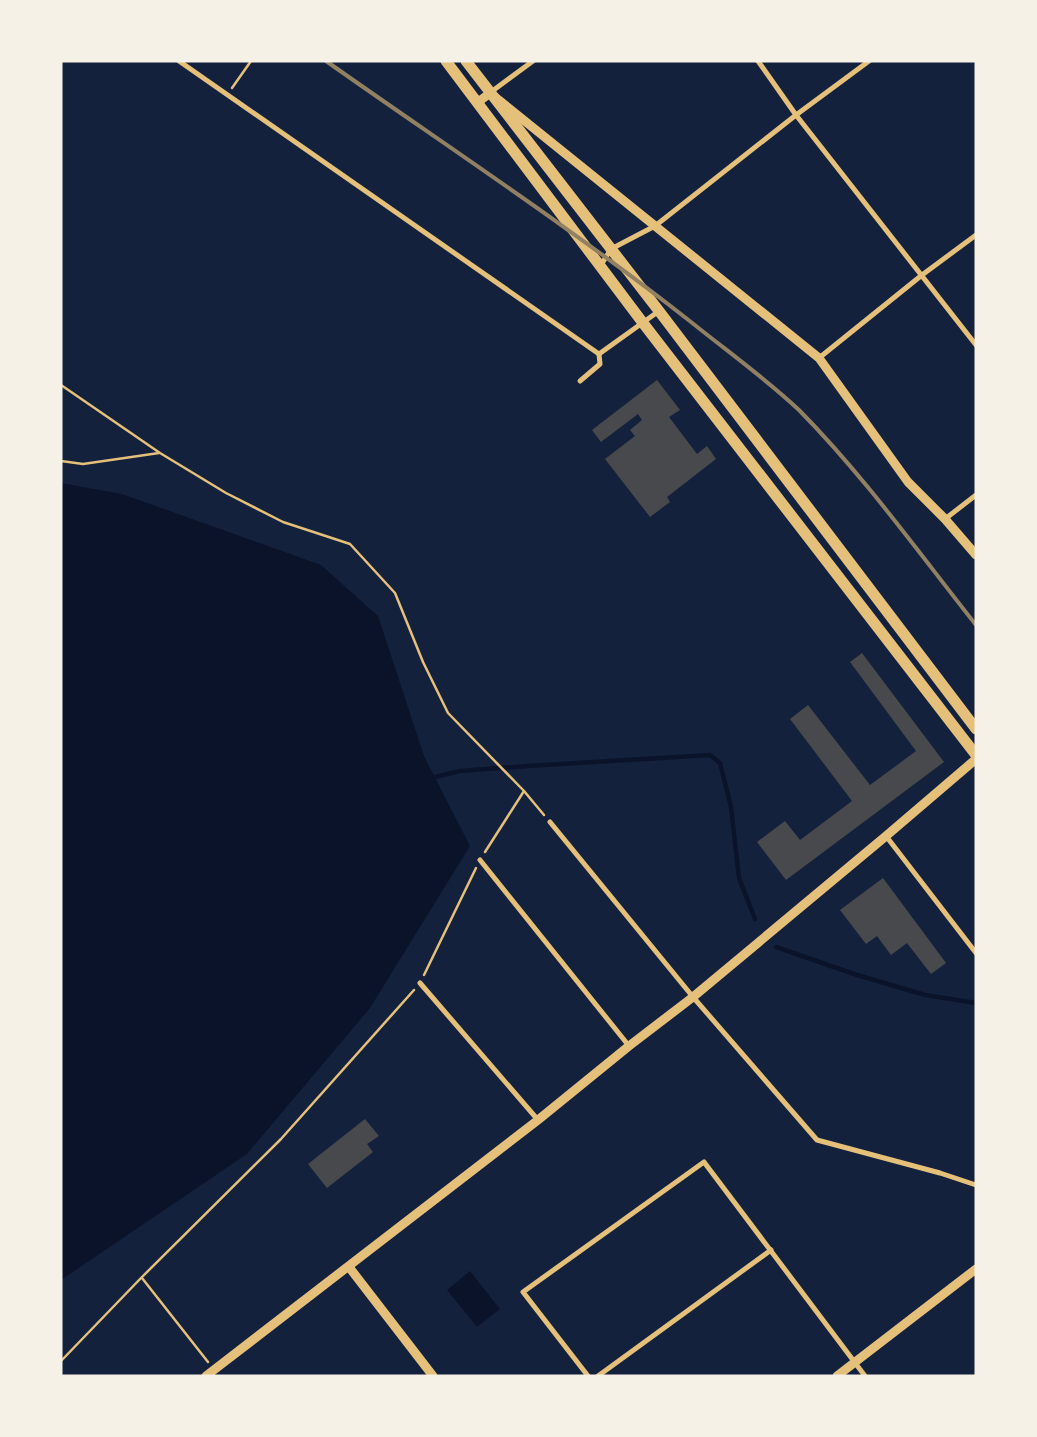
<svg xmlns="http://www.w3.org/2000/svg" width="1037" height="1437" font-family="Rubik,sans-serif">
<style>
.water{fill:#0b132b}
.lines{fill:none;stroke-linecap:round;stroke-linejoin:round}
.stream{stroke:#0b132b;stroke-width:4.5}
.building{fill:#48494c}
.path{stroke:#e5c07b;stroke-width:2.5}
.minor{stroke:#e5c07b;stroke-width:5}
.tertiary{stroke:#e5c07b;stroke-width:9}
.primary{stroke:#e5c07b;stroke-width:11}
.rail{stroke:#918062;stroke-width:4}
</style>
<rect width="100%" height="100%" fill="#14213d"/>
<!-- water -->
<g class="water">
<path d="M61 483 122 494 321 565 378 616 424 756 470 846 370 1008 247 1154 61 1280Z"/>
<path d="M470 1271 500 1309 477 1327 447 1290Z"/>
</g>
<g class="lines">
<!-- stream -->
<g class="stream">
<path d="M435 777 460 771 528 766 710 755 720 763 731 807 739 878 755 919"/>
<path d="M776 947 857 975 925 995 976 1003"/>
</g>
</g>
<!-- building -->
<g class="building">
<path d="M657 380 680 410 669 417 697 454 707 446 716 459 667 497 670 502 650 517 605 459 635 436 630 430 642 420 638 414 601 442 592 430Z"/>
<path d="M862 653 944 762 786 880 757 842 785 821 800 840 852 801 790 719 808 705 870 785 916 751 850 662Z"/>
<path d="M883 878 946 963 931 974 907 943 891 955 877 936 866 944 840 910Z"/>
<path d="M365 1119 379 1136 367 1144 373 1152 327 1188 308 1164Z"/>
</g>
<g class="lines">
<!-- path -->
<g class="path">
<path d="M232 88 251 61"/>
<path d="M61 385 160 453 226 493 283 522 350 544 395 593 423 662 448 713 524 791"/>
<path d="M61 461 83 464 159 453"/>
<path d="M485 852 524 791 544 815"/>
<path d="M424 975 476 868"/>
<path d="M142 1278 208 1362"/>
<path d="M61 1361 141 1278 281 1139 414 990"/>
</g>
<!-- minor -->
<g class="minor">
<path d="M179 61 599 354"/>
<path d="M758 61 796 115 976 345"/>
<path d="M491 92 533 61"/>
<path d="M601 265 611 249 655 226 796 115 869 61"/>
<path d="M599 354 659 311"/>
<path d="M819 358 922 275 976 235"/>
<path d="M580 381 600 364 599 354"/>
<path d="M945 519 976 495"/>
<path d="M550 822 693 997 817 1140 940 1173 976 1185"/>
<path d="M886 836 976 953"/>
<path d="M480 860 629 1046"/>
<path d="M420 983 538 1120"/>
<path d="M588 1376 523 1292 704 1162 865 1376"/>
<path d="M598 1376 771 1250"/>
</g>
<!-- tertiary -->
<g class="tertiary">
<path d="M477 103 490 93 819 358 908 482 945 519 976 555"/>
<path d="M349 1267 433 1376"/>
<path d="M206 1376 538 1120 629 1046 693 997 886 836 976 759"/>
<path d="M837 1376 976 1269"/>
</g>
<!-- primary -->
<g class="primary">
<path d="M446 61 643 323 976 755"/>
<path d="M466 61 659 311 976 729"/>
</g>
<!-- rail -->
<path class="rail" d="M326 61C448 147 573 229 691 322 727 351 765 378 799 410 864 476 919 553 976 625"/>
</g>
<!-- border -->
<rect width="1037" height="1437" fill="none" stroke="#f6f1e7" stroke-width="125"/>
</svg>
